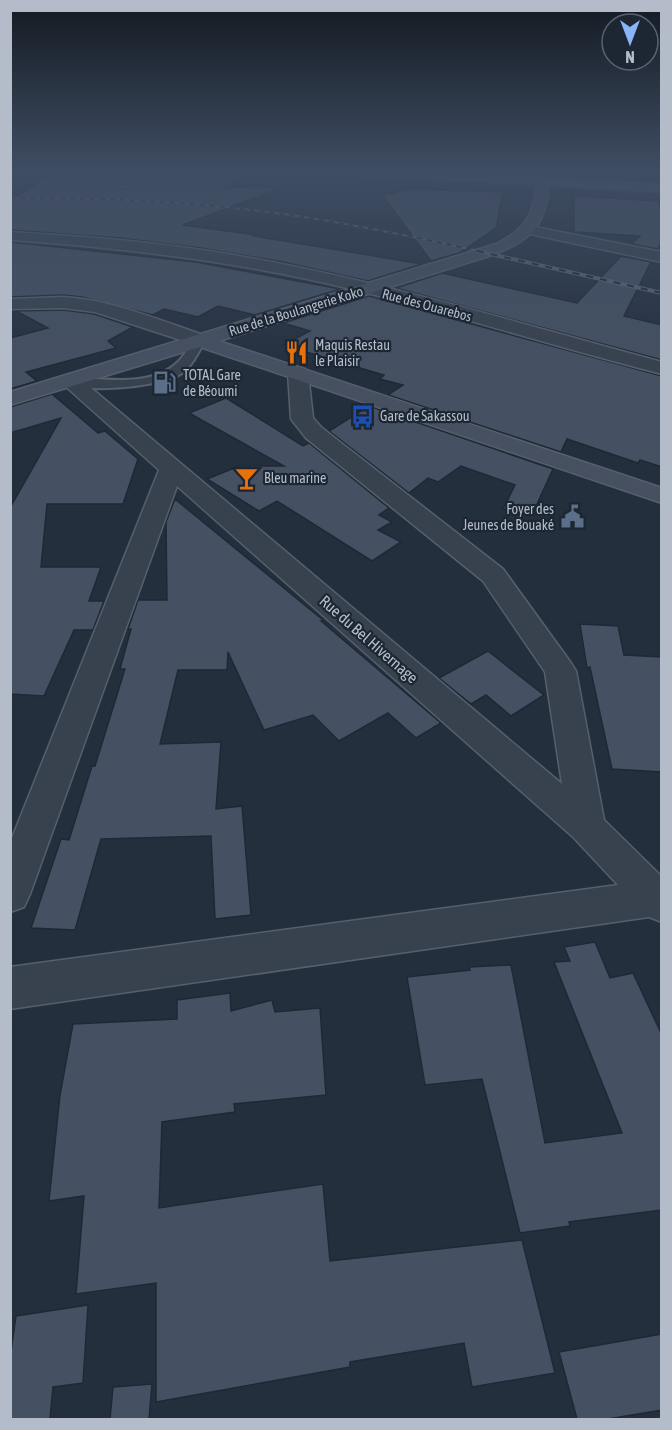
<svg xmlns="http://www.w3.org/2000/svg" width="672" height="1430" font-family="'Asap Condensed',sans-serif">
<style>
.building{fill:#455162;stroke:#1f2835;stroke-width:1.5}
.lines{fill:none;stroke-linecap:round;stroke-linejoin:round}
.lane-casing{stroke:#565f6c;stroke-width:4}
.street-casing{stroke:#565f6c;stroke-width:3}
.secondary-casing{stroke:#565f6c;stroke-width:3}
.primary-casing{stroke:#414a57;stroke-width:3}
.lane{fill:#38414e;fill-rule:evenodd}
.street{fill:#38414e;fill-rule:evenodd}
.secondary{fill:#465061;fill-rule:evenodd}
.primary{fill:#56606e;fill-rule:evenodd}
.rail-far1-casing{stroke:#5a6575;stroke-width:2}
.rail-casing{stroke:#5a6575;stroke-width:4}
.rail-far1{stroke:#1d2633;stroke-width:1.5;stroke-dasharray:5;stroke-linecap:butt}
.rail{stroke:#1d2633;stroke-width:2;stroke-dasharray:7;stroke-linecap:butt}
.labels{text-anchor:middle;stroke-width:4.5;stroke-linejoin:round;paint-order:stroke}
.far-street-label{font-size:14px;fill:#b4bcc9;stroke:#1d2633}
.far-poi-label{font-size:14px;fill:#b4bcc9;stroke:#1d2633;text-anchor:start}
.street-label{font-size:16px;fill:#b4bcc9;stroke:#1d2633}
</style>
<rect width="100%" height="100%" fill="#242f3e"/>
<!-- building -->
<g class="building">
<path d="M58 170H130L119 180 118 186 120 188H128L145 170 239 176 225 188 272 186 273 191 183 225 256 235 254 236 422 264 368 281 283 262 201 248 120 238 10 230V200Z"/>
<path d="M407 189 503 192 496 228 459 253 431 261 383 196Z"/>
<path d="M574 196 658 201 662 212V241L658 249 632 244 640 236 574 232Z"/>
<path d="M10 242 196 262 340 289 255 315 218 306 198 317 164 309 153 315 82 297 63 295 10 297Z"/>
<path d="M621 256 651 262 624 316 662 325V360L396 288 442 273 577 303Z"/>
<path d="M369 296 662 376V467L640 460 638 463 567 439 561 452 388 395 403 385 380 379 384 375 283 345 310 331 283 323Z"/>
<path d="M63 310 94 314 133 327 108 341 116 348 26 372 37 381 10 389V338L48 328 16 311Z"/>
<path d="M52 394 98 433 105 431 138 459 123 504H47L41 567H101L89 601H104L93 630H74L44 696 10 694V508L61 418 10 433V407Z"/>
<path d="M226 398 303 446 309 443 389 508 379 515 392 522 378 530 401 542 372 561 277 501 259 511 207 479 239 466H284L189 413Z"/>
<path d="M369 406 553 469 532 515 503 509 515 485 461 466 438 482 428 478 409 493 329 431Z"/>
<path d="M175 499 323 620 321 621 441 723 416 738 388 713 339 741 313 715 264 730 228 652 227 670H178L160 744 221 742 216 809 242 806 251 915 215 919 211 836 101 839 75 930 31 928 61 839 69 840 92 766H95L125 669H120L131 629H128L138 600H167L166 522Z"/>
<path d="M580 624 618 626 624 655 662 657V772L612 769 590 667 587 668Z"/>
<path d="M488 651 544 695 511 716 486 695 471 704 439 678Z"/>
<path d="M595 942 610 978 633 973 662 1035V1210L569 1222 570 1226 520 1233 482 1079 425 1085 407 977 470 970 469 967 511 965 545 1143 622 1133 554 962 570 961 564 947Z"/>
<path d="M230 993 231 1011 272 1000 275 1012 320 1008 326 1095 234 1104 235 1112 162 1122 159 1208 323 1184 330 1261 522 1240 555 1373 472 1387 464 1343 350 1362V1367L156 1402V1283L76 1294 84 1196 49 1201 60 1095 73 1024 177 1019V1000Z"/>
<path d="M88 1305 83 1383 53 1387 50 1419H10V1358L16 1316Z"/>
<path d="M662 1334V1410L608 1419H577L559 1352Z"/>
<path d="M152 1384 149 1419H110L113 1387Z"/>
</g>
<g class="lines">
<defs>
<g id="lane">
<path d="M134 170H143L126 186H120V182Z"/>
<path d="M199 336 205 340C198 353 191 369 177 376 159 386 78 395 64 381L71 377C105 379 153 388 179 361 186 354 189 345 195 337Z"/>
</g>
<g id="street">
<path d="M530 226 662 252V262L525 233 523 230 525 227Z"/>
<path d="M10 232C83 236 156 242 228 254 375 279 518 323 662 362V374C543 344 427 305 307 279 209 258 110 247 10 240Z"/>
<path d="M63 297C113 300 159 320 206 336L208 340 206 344 199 346 95 312 63 308 10 309V299Z"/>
<path d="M298 367 305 369 308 373 313 418 322 428 503 569 571 663 576 671 604 820 662 877V922L649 917 10 1009V967L618 885 574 838 177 486 30 894 24 907 10 912V843L159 470 64 385 61 381 64 377H78L562 784 545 672 483 581 306 438 291 419 288 373 291 369Z"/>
</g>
<path id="secondary" d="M538 170H550C547 222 539 238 489 256L219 341 662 488V503L200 347 10 405V392L496 244C533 226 534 208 538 170Z"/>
<path id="primary" d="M340 170H414L662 184V192L346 174Z"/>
</defs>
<!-- lane casing -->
<use href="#lane" class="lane-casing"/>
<!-- street casing -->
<use href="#street" class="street-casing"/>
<!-- secondary casing -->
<use href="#secondary" class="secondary-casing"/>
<!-- primary casing -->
<use href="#primary" class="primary-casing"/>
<!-- lane -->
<use href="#lane" class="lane"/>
<!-- street -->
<use href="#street" class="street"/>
<!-- secondary -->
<use href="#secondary" class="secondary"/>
<!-- primary -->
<use href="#primary" class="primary"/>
<defs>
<path id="rail-far1" d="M10 198C90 198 171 200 251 210 329 219 406 235 483 252"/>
<path id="rail" d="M477 251 662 293"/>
</defs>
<!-- rail-far1 casing -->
<use href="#rail-far1" class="rail-far1-casing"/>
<!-- rail casing -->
<use href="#rail" class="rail-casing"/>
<!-- rail-far1 -->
<use href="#rail-far1" class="rail-far1"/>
<!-- rail -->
<use href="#rail" class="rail"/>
</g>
<!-- sky -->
<linearGradient id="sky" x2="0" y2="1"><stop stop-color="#141a22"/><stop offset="0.46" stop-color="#3f4d63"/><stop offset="1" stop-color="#3f4d63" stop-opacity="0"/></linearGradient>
<rect width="672" height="370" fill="url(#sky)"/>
<!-- icons -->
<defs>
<symbol id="restaurant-bare" viewBox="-9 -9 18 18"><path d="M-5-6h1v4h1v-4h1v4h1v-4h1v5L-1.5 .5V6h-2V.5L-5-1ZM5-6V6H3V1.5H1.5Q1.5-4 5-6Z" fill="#e8710a" stroke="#1d2633" stroke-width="2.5" paint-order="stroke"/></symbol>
<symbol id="fuel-bare" viewBox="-9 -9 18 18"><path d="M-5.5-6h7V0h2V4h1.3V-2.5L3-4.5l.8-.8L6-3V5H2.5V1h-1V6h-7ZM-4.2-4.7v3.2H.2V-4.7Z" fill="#5c6f8a" stroke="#1d2633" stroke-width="2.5" paint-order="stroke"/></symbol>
<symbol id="bus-bare" viewBox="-9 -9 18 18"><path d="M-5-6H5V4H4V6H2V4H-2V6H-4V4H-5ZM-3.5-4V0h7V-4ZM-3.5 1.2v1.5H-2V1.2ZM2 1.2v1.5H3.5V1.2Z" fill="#1a4fb4" stroke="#1d2633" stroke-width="2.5" paint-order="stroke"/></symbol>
<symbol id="bar-bare" viewBox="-9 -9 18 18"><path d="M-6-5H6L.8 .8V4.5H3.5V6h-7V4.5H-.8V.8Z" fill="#e8710a" stroke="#1d2633" stroke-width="2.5" paint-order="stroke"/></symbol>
<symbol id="civic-bare" viewBox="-9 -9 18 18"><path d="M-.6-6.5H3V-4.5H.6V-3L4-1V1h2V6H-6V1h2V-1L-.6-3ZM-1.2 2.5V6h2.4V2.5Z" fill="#5c6f8a" stroke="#1d2633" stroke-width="2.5" paint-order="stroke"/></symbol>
</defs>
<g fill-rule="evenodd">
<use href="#restaurant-bare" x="280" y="336" width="33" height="33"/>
<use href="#fuel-bare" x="148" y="366" width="33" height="33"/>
<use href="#bus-bare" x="346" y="400" width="33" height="33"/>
<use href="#bar-bare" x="230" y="462" width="33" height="33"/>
<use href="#civic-bare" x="556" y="500" width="33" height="33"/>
</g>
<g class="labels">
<!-- far-street labels -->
<g class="far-street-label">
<text transform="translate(427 305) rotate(15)" y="5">Rue des Ouarebos</text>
<text transform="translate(296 311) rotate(-17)" y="5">Rue de la Boulangerie Koko</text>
</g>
<!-- far-poi labels -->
<g class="far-poi-label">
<text x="315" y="350">Maquis Restau<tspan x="315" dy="16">le Plaisir</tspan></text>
<text x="183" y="380">TOTAL Gare<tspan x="183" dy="16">de Béoumi</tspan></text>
<text x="380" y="421">Gare de Sakassou</text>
<text x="264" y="483">Bleu marine</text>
<text x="554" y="514" text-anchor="end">Foyer des<tspan x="554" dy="16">Jeunes de Bouaké</tspan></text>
</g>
<!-- street labels -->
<g class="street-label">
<text transform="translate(369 639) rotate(41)" y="6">Rue du Bel Hivernage</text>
</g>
</g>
<!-- border -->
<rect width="672" height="1430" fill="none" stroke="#b4bcc9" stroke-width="24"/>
<!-- north arrow -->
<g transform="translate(630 42) rotate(180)"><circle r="28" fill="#1d2633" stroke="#59626f" stroke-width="1.5"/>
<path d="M0-4.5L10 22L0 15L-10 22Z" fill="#8ab4f8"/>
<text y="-9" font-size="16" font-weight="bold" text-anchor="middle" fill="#b4bcc9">N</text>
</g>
</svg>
